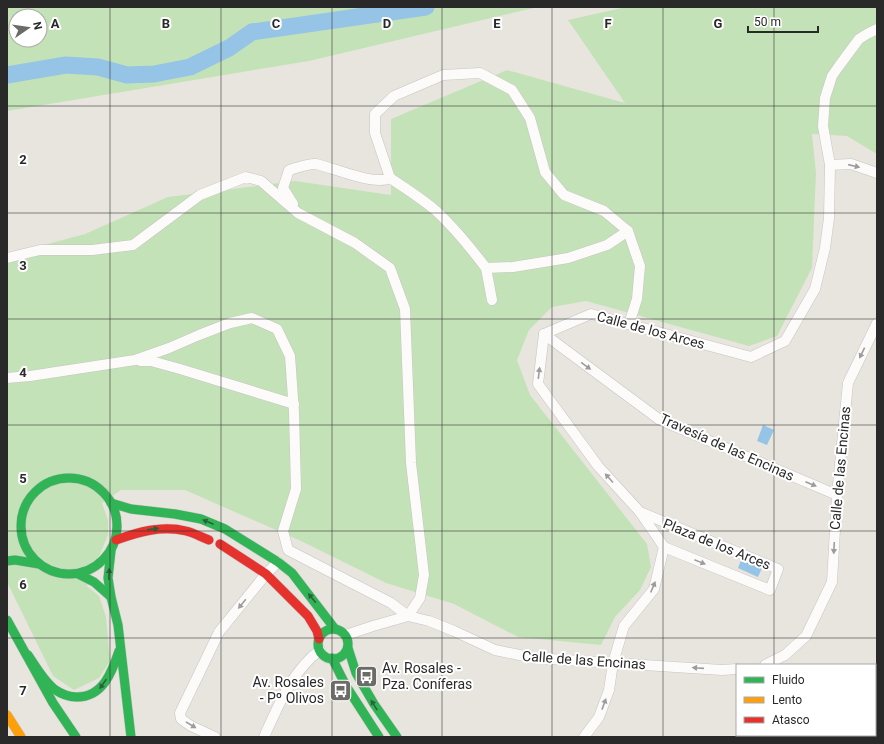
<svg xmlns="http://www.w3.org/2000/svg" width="884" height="744" font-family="Roboto,sans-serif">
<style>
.green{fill:#c4e2b8;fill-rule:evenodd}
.water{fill:#95c4e6}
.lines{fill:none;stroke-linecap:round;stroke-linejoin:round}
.river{stroke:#95c4e6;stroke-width:17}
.street-casing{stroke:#c6c4c4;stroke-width:11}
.fast-casing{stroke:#c6c4c4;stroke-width:10}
.slow-casing{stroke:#c6c4c4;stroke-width:10}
.jam-casing{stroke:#c6c4c4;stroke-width:10}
.street{stroke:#fcfbfa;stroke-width:10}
.fast{stroke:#30b455;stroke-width:9}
.slow{stroke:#ff9f0a;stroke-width:9}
.jam{stroke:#e5322d;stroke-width:9}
.oneway{fill:#9d9c9c}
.oneway2{fill:#2c613b}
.grid{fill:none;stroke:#292929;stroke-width:1;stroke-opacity:0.55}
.labels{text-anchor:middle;stroke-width:4;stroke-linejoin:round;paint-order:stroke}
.street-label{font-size:14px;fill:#292929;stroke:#fff}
.poi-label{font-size:14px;fill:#292929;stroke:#fff;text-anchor:start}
.grid-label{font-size:13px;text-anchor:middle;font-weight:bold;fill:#292929;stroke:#fff;stroke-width:4;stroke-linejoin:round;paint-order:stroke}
</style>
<rect width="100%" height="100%" fill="#e8e5de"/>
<!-- green -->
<g class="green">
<path d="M7 7H538L309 61 7 111ZM16 16H40V40H16Z"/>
<path d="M626 7H877V154L847 136 812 134 816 173 812 268 777 336 749 346 586 301 552 307 529 330 517 360 530 395 647 544 651 567 640 590 615 617 601 645 518 637 454 604 386 583 301 541 185 490H121L102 503 108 520V535L87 586 99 596 106 617 110 661 99 678 74 690 53 676 7 582V255L85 234 168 197 295 181 391 195V119L507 70 625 103 568 20Z"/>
</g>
<!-- water -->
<g class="water">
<path d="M763 425 774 430 767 445 757 441Z"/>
<path d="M741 560 762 568 758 577 738 568Z"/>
</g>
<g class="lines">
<!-- river -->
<path class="river" d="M7 75 66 65 98 67 127 75 154 74 190 67 229 48 252 32 426 7"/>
<defs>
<g id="street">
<path d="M830 165 851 164 877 173"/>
<path d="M390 178C405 188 421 198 435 210 454 227 470 247 486 268L513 267 568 258 607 245 628 231"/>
<path d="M293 204 283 188 289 170C297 168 309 163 316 164 334 168 374 186 390 178L375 133V114L394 96 443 75 480 73 512 90 530 118 545 172 564 195 604 211 628 231 640 266 637 299 629 324"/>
<path d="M7 258 40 250H92L133 245 200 195 246 177 261 181 298 213 355 243 390 268 405 309 411 463 424 575 420 598 408 616 391 603 288 550 283 531 296 489 294 412 290 356 277 329 252 318 230 323 199 335 169 348 135 360 30 376 7 378"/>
<path d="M486 268 492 300"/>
<path d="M544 334 660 420 837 495"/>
<path d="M140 361H151L180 369 294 404"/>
<path d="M640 512 778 569 770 590 664 547"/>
<path d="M346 635 373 626 408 616 429 621 454 631 495 650 534 658 722 670 737 669"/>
<path d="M765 665 785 655 806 636 832 582 837 495 848 383 877 323"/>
<path d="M215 737 191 726 181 719 180 713 219 632 266 574 278 562"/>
<path d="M264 737C278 706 292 671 320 650"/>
<path d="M584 737 599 717 609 690 613 663 624 626 654 589 664 547 640 512 598 466 538 384 544 334 591 314 751 357 785 341 815 289 825 248 829 218 830 165 823 126 825 98 832 76 839 66 859 39 867 34 877 29"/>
</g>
<g id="fast">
<circle cx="69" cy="526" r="48"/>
<path d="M111 503 131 509 175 514 201 519 225 529 278 562 292 573 335 629"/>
<path d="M111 551 108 578 111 597 118 625 131 737"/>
<path d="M7 561 15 560 39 564"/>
<path d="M78 574 94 582 111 597"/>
<path d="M7 620 53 703 76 737"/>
<circle cx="333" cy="644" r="15"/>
<path d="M348 648 356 673 374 704 397 737"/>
<path d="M28 655C36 667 43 680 54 689 61 694 69 697 77 697 103 697 112 672 119 651"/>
<path d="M332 658 346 686 379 737"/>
</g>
<path id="slow" d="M7 715 21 737"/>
<g id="jam">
<path d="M116 540C138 532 162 525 186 531 194 533 201 537 209 540"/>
<path d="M220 544 266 574 308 616 317 631 319 639"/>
</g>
</defs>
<!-- street casing -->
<use href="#street" class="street-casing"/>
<!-- fast casing -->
<use href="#fast" class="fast-casing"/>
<!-- slow casing -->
<use href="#slow" class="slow-casing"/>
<!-- jam casing -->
<use href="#jam" class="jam-casing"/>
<!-- street -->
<use href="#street" class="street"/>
<!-- fast -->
<use href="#fast" class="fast"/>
<!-- slow -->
<use href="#slow" class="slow"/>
<!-- jam -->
<use href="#jam" class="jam"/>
</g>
<!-- one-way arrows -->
<defs><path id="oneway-solid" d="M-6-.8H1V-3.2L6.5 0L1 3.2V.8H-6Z"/></defs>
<g class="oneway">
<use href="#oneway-solid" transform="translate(854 166) rotate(13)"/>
<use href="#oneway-solid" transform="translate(862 353) rotate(116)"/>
<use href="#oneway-solid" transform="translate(586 366) rotate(36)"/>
<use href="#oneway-solid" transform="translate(539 373) rotate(-83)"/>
<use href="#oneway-solid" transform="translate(609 478) rotate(-132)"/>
<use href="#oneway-solid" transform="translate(811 484) rotate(23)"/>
<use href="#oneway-solid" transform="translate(834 548) rotate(93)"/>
<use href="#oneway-solid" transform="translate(700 562) rotate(22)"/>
<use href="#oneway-solid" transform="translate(653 587) rotate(-67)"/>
<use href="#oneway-solid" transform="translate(242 604) rotate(129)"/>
<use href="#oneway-solid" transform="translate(698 668) rotate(-176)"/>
<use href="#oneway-solid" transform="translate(604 704) rotate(-70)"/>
<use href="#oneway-solid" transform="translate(191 725) rotate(31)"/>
</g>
<g class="oneway2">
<use href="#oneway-solid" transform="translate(208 522) rotate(-157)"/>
<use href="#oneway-solid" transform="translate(153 529) rotate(-7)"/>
<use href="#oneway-solid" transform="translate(109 574) rotate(-88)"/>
<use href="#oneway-solid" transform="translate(312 598) rotate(-129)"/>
<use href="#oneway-solid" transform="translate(103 684) rotate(125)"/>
<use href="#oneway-solid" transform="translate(374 705) rotate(-122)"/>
</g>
<!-- grid -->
<path class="grid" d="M110 7V737M221 7V737M332 7V737M442 7V737M552 7V737M663 7V737M774 7V665M7 106H877M7 213H877M7 319H877M7 425H877M7 531H877M7 638H877M774 735V737"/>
<!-- icons -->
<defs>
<symbol id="bus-square" viewBox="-11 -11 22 22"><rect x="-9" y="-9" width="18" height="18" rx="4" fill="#6c6b68" stroke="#fff"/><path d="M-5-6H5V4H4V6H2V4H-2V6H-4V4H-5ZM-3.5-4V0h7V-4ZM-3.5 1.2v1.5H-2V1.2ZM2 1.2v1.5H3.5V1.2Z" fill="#fff"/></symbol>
</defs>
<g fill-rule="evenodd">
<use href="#bus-square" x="354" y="664" width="25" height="25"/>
<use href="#bus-square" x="328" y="678" width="25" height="25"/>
</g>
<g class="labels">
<!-- street labels -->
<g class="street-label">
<text transform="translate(651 330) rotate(15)" y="5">Calle de los Arces</text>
<text transform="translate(727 447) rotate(24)" y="5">Travesía de las Encinas</text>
<text transform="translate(840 468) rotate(-85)" y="5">Calle de las Encinas</text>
<text transform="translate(717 544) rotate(22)" y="5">Plaza de los Arces</text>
<text transform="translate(584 660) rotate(4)" y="5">Calle de las Encinas</text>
</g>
<!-- poi labels -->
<g class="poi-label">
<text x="382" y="673">Av. Rosales -<tspan x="382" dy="16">Pza. Coníferas</tspan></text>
<text x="324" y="687" text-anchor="end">Av. Rosales<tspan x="324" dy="16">- Pº Olivos</tspan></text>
</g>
</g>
<g class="grid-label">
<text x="55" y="28">A</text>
<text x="166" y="28">B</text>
<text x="276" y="28">C</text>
<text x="387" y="28">D</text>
<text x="497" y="28">E</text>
<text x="608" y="28">F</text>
<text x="718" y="28">G</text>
<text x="23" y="164">2</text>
<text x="23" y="270">3</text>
<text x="23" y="377">4</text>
<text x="23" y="483">5</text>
<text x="23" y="589">6</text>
<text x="23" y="695">7</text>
</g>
<!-- border -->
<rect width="884" height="744" fill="none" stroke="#292929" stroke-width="16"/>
<!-- legend -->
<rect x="736" y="664" width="140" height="72" fill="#ffffff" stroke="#a9a9a9"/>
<rect x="744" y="677" width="20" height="6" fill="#30b455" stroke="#a9a9a9"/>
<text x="772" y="684" font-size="12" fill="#292929">Fluido</text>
<rect x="744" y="697" width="20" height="6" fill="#ff9f0a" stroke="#a9a9a9"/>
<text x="772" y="704" font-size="12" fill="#292929">Lento</text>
<rect x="744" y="717" width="20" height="6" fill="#e5322d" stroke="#a9a9a9"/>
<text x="772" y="724" font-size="12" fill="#292929">Atasco</text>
<!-- north arrow -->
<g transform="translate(28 28) rotate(77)"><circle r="19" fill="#ffffff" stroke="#a9a9a9"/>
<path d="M0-3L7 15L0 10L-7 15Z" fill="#6c6b68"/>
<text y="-6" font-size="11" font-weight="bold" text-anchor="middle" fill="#292929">N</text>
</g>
<!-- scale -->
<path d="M748 26v6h70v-6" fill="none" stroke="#292929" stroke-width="2"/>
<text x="754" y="26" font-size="12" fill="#292929" stroke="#ffffff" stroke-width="3" paint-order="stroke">50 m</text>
</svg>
